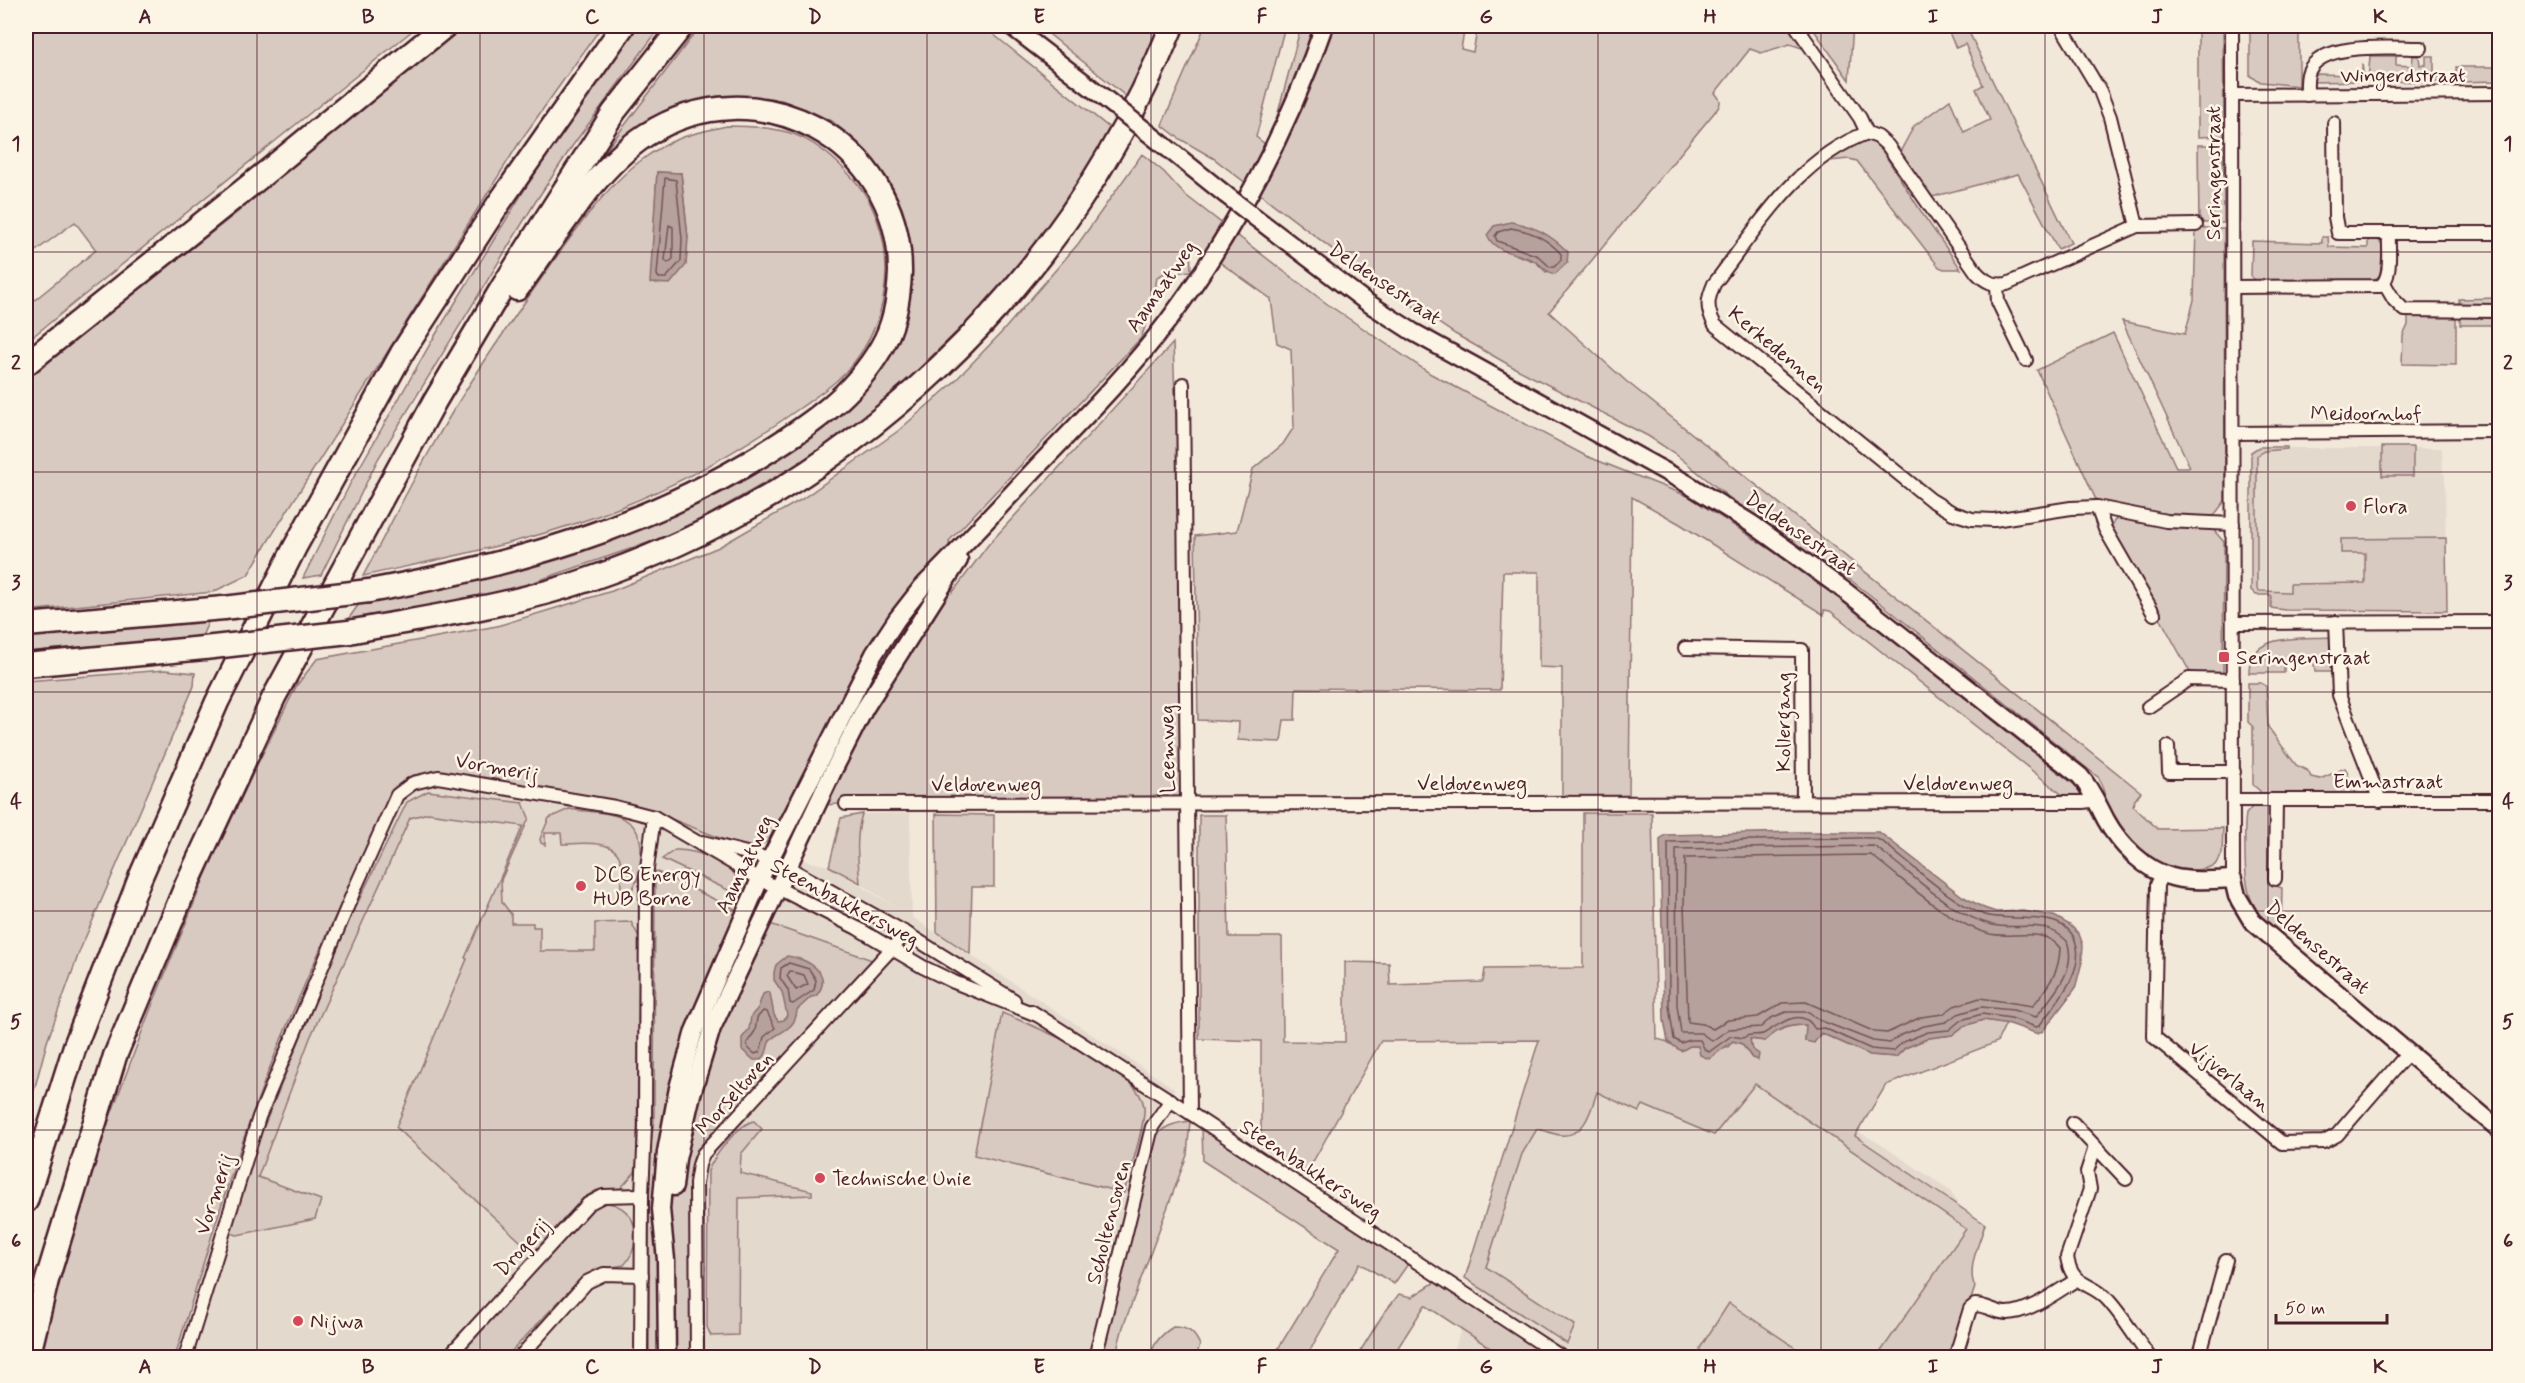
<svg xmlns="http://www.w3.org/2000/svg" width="2525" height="1383" font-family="Mynerve,sans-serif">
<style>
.built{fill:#e4d9cd}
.green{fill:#d8cac0;stroke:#917476;stroke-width:1.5;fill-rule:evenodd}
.water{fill:#b6a19c;stroke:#8b6d6f;stroke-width:1.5}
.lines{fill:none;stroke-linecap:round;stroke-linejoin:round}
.shore{stroke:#755358;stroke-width:1.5}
.street-casing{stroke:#4a1f2b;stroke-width:16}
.secondary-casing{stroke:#4a1f2b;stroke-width:21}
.highway-casing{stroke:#4a1f2b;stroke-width:27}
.street{stroke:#fcf5e5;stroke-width:12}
.secondary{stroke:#fcf5e5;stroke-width:16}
.highway{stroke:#fcf5e5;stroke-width:22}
.secondary-bridge-casing{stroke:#4a1f2b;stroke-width:21;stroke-linecap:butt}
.highway-bridge-casing{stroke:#4a1f2b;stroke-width:27;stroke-linecap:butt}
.secondary-bridge{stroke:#fcf5e5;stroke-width:16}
.highway-bridge{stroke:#fcf5e5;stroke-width:22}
.grid{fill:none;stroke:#4a1f2b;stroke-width:1.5;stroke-opacity:0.55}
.poi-dot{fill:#d1495b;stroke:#fcf5e5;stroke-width:2}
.labels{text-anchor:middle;stroke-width:5;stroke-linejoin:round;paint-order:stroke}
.street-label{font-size:21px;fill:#4a1f2b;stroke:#fcf5e5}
.poi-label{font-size:21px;fill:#4a1f2b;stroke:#fcf5e5;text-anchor:start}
.neatline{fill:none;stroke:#4a1f2b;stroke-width:2}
.grid-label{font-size:20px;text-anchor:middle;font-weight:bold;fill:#4a1f2b}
</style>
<rect width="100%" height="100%" fill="#f1e8da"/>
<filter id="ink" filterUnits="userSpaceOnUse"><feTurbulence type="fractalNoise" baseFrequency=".0167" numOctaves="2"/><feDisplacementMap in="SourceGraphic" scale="12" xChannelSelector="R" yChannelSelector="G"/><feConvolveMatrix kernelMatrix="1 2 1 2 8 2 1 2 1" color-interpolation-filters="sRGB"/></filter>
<g filter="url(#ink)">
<!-- built -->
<g class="built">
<path d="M2287 448H2442L2443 474H2445L2446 591 2290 585V592H2259L2257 589V456L2264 451Z"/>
<path d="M425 774 511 784 633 804 743 847 829 866 897 908 860 883 858 826 862 814 910 813 912 917 1174 1088 1108 1357 175 1358 219 1209 270 1068 312 965 397 789 404 780 414 775Z"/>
<path d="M1589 1076 1755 1077 1877 1142 1950 1190 1976 1231 1941 1357 1452 1358 1527 1116Z"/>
</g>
<!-- green -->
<g class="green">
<path d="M26 26H418L26 342V307L96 250 75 222 26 258Z"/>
<path d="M461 26H602L521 140 267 543 248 575 213 592 26 611V379L239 211Z"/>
<path d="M636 26H661L573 145 536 201 378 459 321 575 303 578 350 484 433 339 585 91Z"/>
<path d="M700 26H983L1112 130 1050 234 987 302 881 406 805 460 695 523 665 537 522 586 469 600 346 622 362 600 559 552 835 412 909 278 908 234 902 209 868 153 832 121 782 100 718 96 679 105 645 124 590 171Z"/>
<path d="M1039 26H1163L1133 102Z"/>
<path d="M1205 26H1285L1256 137 1269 147 1301 26H1465L1461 49 1473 52 1478 26H1791L1808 50 1790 44 1761 53 1750 49 1715 93C1720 99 1722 101 1718 108L1549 312 1626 381 2141 792 2134 801 2133 806 2158 829 2223 828 2222 854 2215 865C2177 881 2140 858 2118 827 2109 814 2105 793 2099 778L1883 605 1849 579 1757 520 1674 453 1648 436 1511 366 1455 334 1357 268 1213 158 1180 139 1162 125ZM1517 255 1567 263 1546 272 1536 262Z"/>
<path d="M1811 26H1853L1849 80Z"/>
<path d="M1946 26H1966L2071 243 2058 249 2018 174 1932 197 1900 152 1914 126 1950 100 1964 132 1990 120 1976 89 1983 85 1965 44 1956 48Z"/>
<path d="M2198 26H2223L2224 136 2198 137Z"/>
<path d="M2250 26H2299V86L2261 82 2250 76Z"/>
<path d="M2370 56H2396V65L2412 66 2413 56H2419L2420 65H2426V56H2434V77H2446V82L2368 81Z"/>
<path d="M2362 63 2364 81 2313 82V74L2362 75Z"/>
<path d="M2456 67H2499V81L2457 82Z"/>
<path d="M727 126C777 127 802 129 839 164 851 176 862 187 870 203 895 252 890 312 858 357 843 379 821 393 800 408 745 447 684 482 621 507 539 540 449 557 363 576 385 535 406 493 429 452 463 391 503 333 543 276 569 239 606 185 643 159 671 138 693 133 727 126ZM657 172 681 173 688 238 651 283Z"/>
<path d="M1864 140 1878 144 1924 216 1961 269H1944L1939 267 1857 161 1849 159 1829 161 1841 151Z"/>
<path d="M2198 145H2223L2224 223H2199Z"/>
<path d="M1142 154 1164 172 1184 194 1282 270 1330 306 1431 374 1586 456 1690 497 1784 558 1835 594 2082 791 2085 797 2064 796 1830 611 1824 610V615L1680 524 1632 497 1629 797H1562V668L1539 667V572H1503L1500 690 1296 688 1295 720H1284L1281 742 1238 740 1239 722 1198 720 1195 536 1237 531 1253 469 1283 444 1294 427 1291 349 1277 343 1271 299 1190 241 1191 271 1163 274 1157 277 1153 304 1141 338 949 541 953 592 988 545 1173 343 1179 500 1183 797H956L789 807C775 833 776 846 743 847L633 804 605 799 425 774 414 775 404 780 397 789C351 880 308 972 270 1067 233 1162 204 1260 175 1357L38 1358 81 1206 110 1117 149 1013 208 869 255 769 297 685 317 659 497 626 612 591 719 547 802 499 898 431 952 384 1002 332 1078 244Z"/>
<path d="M2196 228H2224L2225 501 2212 518 2173 516 2097 502 2037 370 2113 333 2176 467H2190L2122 321 2185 334 2194 300Z"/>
<path d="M2322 237H2328L2329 247 2368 248V238H2376L2383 245C2384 258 2387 277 2371 280H2255L2251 277 2252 241 2322 243Z"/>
<path d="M2499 298V305H2459V299Z"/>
<path d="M2408 317H2456V365L2402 364 2403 336 2408 325Z"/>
<path d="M2460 317 2499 318V325H2460Z"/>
<path d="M2259 447H2287V449L2264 451 2257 456V589L2259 591 2290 592V584L2365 583V553H2341V539L2446 538 2447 611 2285 610 2271 608V595H2256L2251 590V452Z"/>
<rect x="2382" y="447" width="31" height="29"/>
<path d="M2120 516 2166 527H2211L2224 542 2223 675 2191 674 2111 529 2114 521Z"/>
<path d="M210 618 202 636 164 643H125L26 652V632Z"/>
<path d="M2331 637V672H2315L2314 663H2284V673H2249C2248 632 2301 639 2331 637Z"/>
<path d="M165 670 195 673 194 686 80 950 47 1042 26 1120V681Z"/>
<path d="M2248 683H2261L2266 686 2268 727 2296 765 2308 771 2311 777 2320 779 2345 768 2357 795 2260 796V791L2253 785V727L2248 722Z"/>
<path d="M428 791 523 803 529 818 501 880 502 902 511 914V923H533V927H540V951H595V923L631 922 639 937 637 1161 635 1172 620 1189 597 1190 583 1198 533 1253 396 1127 467 959 465 958 523 826 428 813 410 818 310 1038 258 1177 321 1200 315 1219 237 1235 228 1232 251 1158 345 929 407 802Z"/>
<path d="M2269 805 2272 808 2273 834 2268 841V883L2282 888 2281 937C2249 911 2245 891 2245 851 2245 839 2244 826 2246 814L2253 806Z"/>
<path d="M569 809C602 814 643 809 641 854 640 869 640 877 632 890L621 889C620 879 622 868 620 859 614 838 578 844 562 844L561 833H545V845L541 843 540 839 549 818Z"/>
<path d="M1583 813H1652L1657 1039 1668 1042 1681 1050 1690 1046 1728 1047 1733 1041 1742 1044 1752 1058 1749 1039 1765 1041C1779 1028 1788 1025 1807 1025L1805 1041 1821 1033 1870 1055 1896 1057 1905 1048 1929 1038 1952 1035 1964 1026 1983 1020 2006 1023 1997 1042 1886 1085 1855 1136 1985 1224C1980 1243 1966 1268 1975 1287L1952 1357H1877L1966 1229 1755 1084 1714 1135 1643 1105 1639 1112 1597 1092C1591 1110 1585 1138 1560 1135 1552 1134 1545 1130 1537 1129L1522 1154 1486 1267 1575 1325 1567 1344 1465 1278 1539 1040 1381 1041 1306 1174 1261 1145V1041L1199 1039V815H1226L1229 937H1282L1283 1041 1345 1042V962L1389 963 1390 985 1483 982 1485 969 1583 968Z"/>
<path d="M862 814C855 837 858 860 860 883L829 866 841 818Z"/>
<path d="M936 814 994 815V887H972L970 954 937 932Z"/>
<path d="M675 850C701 849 744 867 743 897L662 859Z"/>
<path d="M655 871 756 919 875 961 694 1156 692 1165V1357L649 1358V1159L654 1120Z"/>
<path d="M1002 1013C1036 1027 1140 1068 1144 1107 1146 1124 1129 1174 1124 1193L974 1155Z"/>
<path d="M754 1121 762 1129 741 1154 740 1173 812 1191V1195L739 1198 738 1335 711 1336 707 1327 708 1171C714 1156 738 1124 754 1121Z"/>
<path d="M1190 1121 1187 1155 1123 1327 1115 1357 1101 1358 1154 1140C1162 1126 1174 1123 1190 1121Z"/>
<path d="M1202 1129 1408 1264 1394 1284 1360 1263 1306 1357H1273L1339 1249 1203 1161Z"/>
<path d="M608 1203C639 1208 643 1244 624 1265L596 1270 582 1277 506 1357 456 1358 595 1206Z"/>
<path d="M1435 1282 1554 1357H1504L1425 1305 1392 1357 1356 1358 1382 1316 1399 1294 1412 1297Z"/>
<path d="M1729 1303 1809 1357H1701L1700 1348Z"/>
<path d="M1173 1327C1188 1327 1194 1332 1200 1345L1196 1357H1151C1152 1344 1162 1334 1173 1327Z"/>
</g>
<!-- water -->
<g class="water">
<path d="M657 172 681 173 688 238 686 265 670 284 650 283Z"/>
<path d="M1511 222C1535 226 1551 235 1568 252L1567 263 1555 274C1545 272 1544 267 1536 262 1518 251 1497 256 1487 235L1494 226Z"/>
<path d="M1797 832H1879L1962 896 1984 908 1996 912 2023 911 2054 916 2070 925 2079 934 2083 945 2082 962 2075 989 2043 1031 2038 1034 2010 1024 1983 1020 1964 1026 1952 1035 1929 1038 1905 1048 1896 1057 1870 1055 1821 1033 1814 1043 1805 1041 1806 1025C1788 1025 1779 1028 1765 1041L1750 1039 1752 1049 1759 1054 1758 1060 1752 1058 1742 1044 1733 1041 1709 1059 1700 1055 1698 1046H1690L1681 1051 1668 1042 1664 1020 1660 839 1665 835Z"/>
<path d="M787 956C807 958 835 974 816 996L811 997 797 1010C796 1029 782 1030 770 1040 766 1049 768 1061 754 1060L742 1050V1038L749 1029 751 1016 758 1008 763 994 767 992 770 993 774 1015 778 1021 784 1020 787 1015 782 992 774 980V972L776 965Z"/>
</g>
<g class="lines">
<!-- shore -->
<g class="shore">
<path d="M665 178 676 180 682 239 681 261 666 278H659L657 275Z"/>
<path d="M669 225 673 227V259L668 263 665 260Z"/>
<path d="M1511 228C1531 231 1547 238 1561 254V260L1554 267H1550L1538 256 1497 241 1495 236 1498 232Z"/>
<path d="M1840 838C1850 839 1869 836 1877 839 1886 842 1895 853 1902 858 1927 878 1953 902 1982 914 2006 924 2062 907 2075 940 2087 970 2055 1004 2039 1026L2036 1027 2011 1018 1982 1014 1961 1020 1949 1030 1928 1032 1903 1042 1893 1051 1871 1049 1824 1028 1815 1029C1802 1006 1781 1023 1765 1033 1758 1037 1751 1032 1743 1038L1731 1036 1709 1052 1705 1050 1700 1040H1690L1681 1043 1674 1039 1669 1006 1668 842Z"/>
<path d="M1874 846C1909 870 1951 916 1993 925 2020 931 2042 917 2067 941 2078 970 2052 996 2036 1017L2013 1010 1981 1007 1958 1014 1946 1022 1924 1026 1899 1036 1890 1043 1873 1041 1819 1020 1809 1012H1786L1771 1018 1761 1027 1729 1029 1712 1041 1701 1033H1681L1677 1005 1676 849Z"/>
<path d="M1871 855C1906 881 1947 923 1990 934 2012 939 2044 926 2060 948 2059 975 2048 985 2033 1006L1980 998 1954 1006 1943 1014 1921 1017 1887 1033 1875 1032 1806 1002 1782 1003 1758 1017 1728 1020 1713 1029 1703 1024 1688 1022 1684 905 1685 858Z"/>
<path d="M789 963 809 969 816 980 814 990 793 1004 790 1003 788 990 780 978 781 968Z"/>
<path d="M790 971 804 975 808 984 796 990 787 976Z"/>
<path d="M763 1011 767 1012 775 1028 764 1037 760 1052 755 1054 748 1048 747 1043 755 1031 757 1018Z"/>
</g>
<defs>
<g id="street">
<path d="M1796 26 1860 118 1867 133"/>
<path d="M2061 26 2100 91 2110 117 2137 226"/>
<path d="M2232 26 2233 879"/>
<path d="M2232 95 2500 93"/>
<path d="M2307 95C2307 88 2306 78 2309 71 2322 41 2393 48 2421 48"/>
<path d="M2334 123 2335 217 2338 233H2500"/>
<path d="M2196 225 2137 226 2007 284C1994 286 1986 282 1977 273L1888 146 1878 137 1867 133C1798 158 1757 228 1714 284 1707 300 1706 308 1715 325L1931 500 1953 513 1972 519 1994 520 2071 508 2097 507 2166 521 2233 524"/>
<path d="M2384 283 2394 300 2404 310 2500 311"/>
<path d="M1997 285 1998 302 2026 360"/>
<path d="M2233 287 2380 286C2393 278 2388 248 2389 234"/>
<path d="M1183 384 1190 1113"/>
<path d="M2233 433 2500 431"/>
<path d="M2097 507 2105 529 2154 614"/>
<path d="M2336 622 2339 695 2380 801"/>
<path d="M2233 623 2500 622"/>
<path d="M1685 648 1802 650 1803 802"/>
<path d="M2148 707 2189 679 2233 680"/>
<path d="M2168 747 2169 772H2234"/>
<path d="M2233 800H2500"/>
<path d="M846 804 2083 802 2097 800"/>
<path d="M703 842 770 859 789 868 906 933 1014 1000"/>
<path d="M2162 874 2157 885 2154 1037 2282 1143 2324 1142 2337 1135 2408 1053"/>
<path d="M2275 879 2276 800"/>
<path d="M1031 1011 1190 1113 1563 1358"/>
<path d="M2073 1123 2126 1179"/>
<path d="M2095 1147 2087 1172 2090 1189 2067 1257C2072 1288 2090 1281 2107 1299 2123 1316 2136 1339 2150 1358"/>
<path d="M185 1358 259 1117 356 886 397 795 413 783 438 777 615 807 654 817 760 879 857 928 923 967 954 982 1037 1015"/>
<path d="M447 1358 588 1204 603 1196 642 1195"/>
<path d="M519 1358 587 1282 604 1274 642 1275"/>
<path d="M641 1358 642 1195 645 1126 646 876 654 817"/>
<path d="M697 1358 696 1183 699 1165 703 1154 906 933"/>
<path d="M1095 1358 1152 1127 1171 1100"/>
<path d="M1955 1358 1970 1309 1975 1305C1986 1305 1996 1313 2007 1313 2029 1313 2058 1291 2076 1280"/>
<path d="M2199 1358 2226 1260"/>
</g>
<g id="secondary">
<path d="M1011 26 1098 93"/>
<path d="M1166 147 1226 195"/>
<path d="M1256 218 1365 301 1413 332 1686 483 1752 524 1845 591 2080 776C2092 790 2098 805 2106 820 2119 844 2146 871 2172 877 2191 882 2214 880 2233 879L2237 896 2252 921 2500 1130"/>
<path d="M674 1187 677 1159 692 1094 712 1028 834 769 865 708 959 560"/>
<path d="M667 1358 666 1260 661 1209 666 1152 678 1088 694 1031 760 879 874 654 897 619 922 587C961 549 997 509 1035 469 1081 421 1128 374 1168 321 1233 234 1289 128 1324 26"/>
</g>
<g id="highway">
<path d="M26 364 269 170 445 26"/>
<path d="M369 591C511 565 641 530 765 453 810 425 854 395 881 348 895 325 899 298 900 272 901 140 756 64 646 135 593 170 555 238 517 289"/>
<path d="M26 625 224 608"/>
<path d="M349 632C428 617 511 606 587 580 854 489 1066 287 1172 26"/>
<path d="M26 665 204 648"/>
<path d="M26 1201 75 1046 140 878 217 702 295 547 402 353 499 203 623 26"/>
<path d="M28 1358 47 1280 115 1056 186 886 274 697 435 401 502 288 614 112 682 26"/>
</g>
</defs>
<!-- street casing -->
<use href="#street" class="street-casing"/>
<!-- secondary casing -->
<use href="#secondary" class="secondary-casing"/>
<!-- highway casing -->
<use href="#highway" class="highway-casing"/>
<!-- street -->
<use href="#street" class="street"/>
<!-- secondary -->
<use href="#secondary" class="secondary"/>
<!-- highway -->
<use href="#highway" class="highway"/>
<defs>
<g id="secondary-bridge">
<path d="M1098 93 1166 147"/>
<path d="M1226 195 1256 218"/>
</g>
<g id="highway-bridge">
<path d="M224 608 369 591"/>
<path d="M204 648 349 632"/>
</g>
</defs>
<!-- secondary-bridge casing -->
<use href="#secondary-bridge" class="secondary-bridge-casing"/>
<!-- highway-bridge casing -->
<use href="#highway-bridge" class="highway-bridge-casing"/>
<!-- secondary-bridge -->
<use href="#secondary-bridge" class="secondary-bridge"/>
<!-- highway-bridge -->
<use href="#highway-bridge" class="highway-bridge"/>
</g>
</g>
<!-- grid -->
<path class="grid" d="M257 26V1358M480 26V1358M704 26V1358M927 26V1358M1151 26V1358M1374 26V1358M1598 26V1358M1821 26V1358M2045 26V1358M2268 26V1358M26 252H2500M26 472H2500M26 692H2500M26 911H2500M26 1130H2500"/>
<!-- markers -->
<g class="poi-dot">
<circle cx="2351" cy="506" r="6"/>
<rect x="2218" y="651" width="12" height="12" rx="3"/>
<circle cx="581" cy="886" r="6"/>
<circle cx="820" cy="1178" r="6"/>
<circle cx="298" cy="1321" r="6"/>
</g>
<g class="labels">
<!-- street labels -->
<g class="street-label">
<text x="2403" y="82">Wingerdstraat</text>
<text transform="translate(2213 173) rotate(-90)" y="7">Seringenstraat</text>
<text transform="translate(1385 283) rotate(34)" y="7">Deldensestraat</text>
<text transform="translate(1161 286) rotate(-55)" y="7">Aamaatweg</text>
<text transform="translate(1778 349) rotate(40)" y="7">Kerkedennen</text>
<text x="2366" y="420">Meidoornhof</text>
<text transform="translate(1801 533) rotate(35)" y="7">Deldensestraat</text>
<text transform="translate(1783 722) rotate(-90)" y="7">Kollergang</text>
<text transform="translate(1167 749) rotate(-91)" y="7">Leemweg</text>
<text transform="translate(497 767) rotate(10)" y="7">Vormerij</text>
<text x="2388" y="788">Emmastraat</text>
<text x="1472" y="790">Veldovenweg</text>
<text x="1958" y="790">Veldovenweg</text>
<text x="986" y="791">Veldovenweg</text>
<text transform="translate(744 864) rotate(-64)" y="7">Aamaatweg</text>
<text transform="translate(845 902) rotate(28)" y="7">Steenbakkersweg</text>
<text transform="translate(2318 947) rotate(41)" y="7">Deldensestraat</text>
<text transform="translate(2230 1076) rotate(39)" y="7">Vijverlaan</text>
<text transform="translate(734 1093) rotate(-48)" y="7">Morseltoven</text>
<text transform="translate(1311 1169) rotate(33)" y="7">Steenbakkersweg</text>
<text transform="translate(214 1194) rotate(-72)" y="7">Vormerij</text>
<text transform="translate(1108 1222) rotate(-76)" y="7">Scholtensoven</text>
<text transform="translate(522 1247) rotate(-47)" y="7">Drogerij</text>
</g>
<!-- poi labels -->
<g class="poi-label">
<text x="2363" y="513">Flora</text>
<text x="2236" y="664">Seringenstraat</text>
<text x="593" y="881">DCB Energy<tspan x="593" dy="24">HUB Borne</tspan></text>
<text x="832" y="1185">Technische Unie</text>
<text x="310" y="1328">Nijwa</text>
</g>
</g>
<!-- margin -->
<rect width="2525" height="1383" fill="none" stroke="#fcf5e5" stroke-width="66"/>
<!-- scale -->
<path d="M2276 1314v9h111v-9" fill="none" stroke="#4a1f2b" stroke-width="3"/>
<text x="2285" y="1314" font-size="18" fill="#4a1f2b" stroke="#fcf5e5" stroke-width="4.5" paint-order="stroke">50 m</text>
<rect x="33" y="33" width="2459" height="1317" class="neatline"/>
<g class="grid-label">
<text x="145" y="23">A</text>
<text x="368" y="23">B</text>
<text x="592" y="23">C</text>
<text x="815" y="23">D</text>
<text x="1039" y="23">E</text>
<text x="1262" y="23">F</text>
<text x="1486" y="23">G</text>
<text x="1710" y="23">H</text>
<text x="1933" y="23">I</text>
<text x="2157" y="23">J</text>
<text x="2380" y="23">K</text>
<text x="16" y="150">1</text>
<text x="2508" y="150">1</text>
<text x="16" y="369">2</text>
<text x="2508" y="369">2</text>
<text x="16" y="589">3</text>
<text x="2508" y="589">3</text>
<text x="16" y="808">4</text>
<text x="2508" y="808">4</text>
<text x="16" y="1028">5</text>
<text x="2508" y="1028">5</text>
<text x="16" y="1247">6</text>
<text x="2508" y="1247">6</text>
<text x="145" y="1373">A</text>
<text x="368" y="1373">B</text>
<text x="592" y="1373">C</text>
<text x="815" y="1373">D</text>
<text x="1039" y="1373">E</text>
<text x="1262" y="1373">F</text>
<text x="1486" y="1373">G</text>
<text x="1710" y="1373">H</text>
<text x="1933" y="1373">I</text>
<text x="2157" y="1373">J</text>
<text x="2380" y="1373">K</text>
</g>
</svg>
